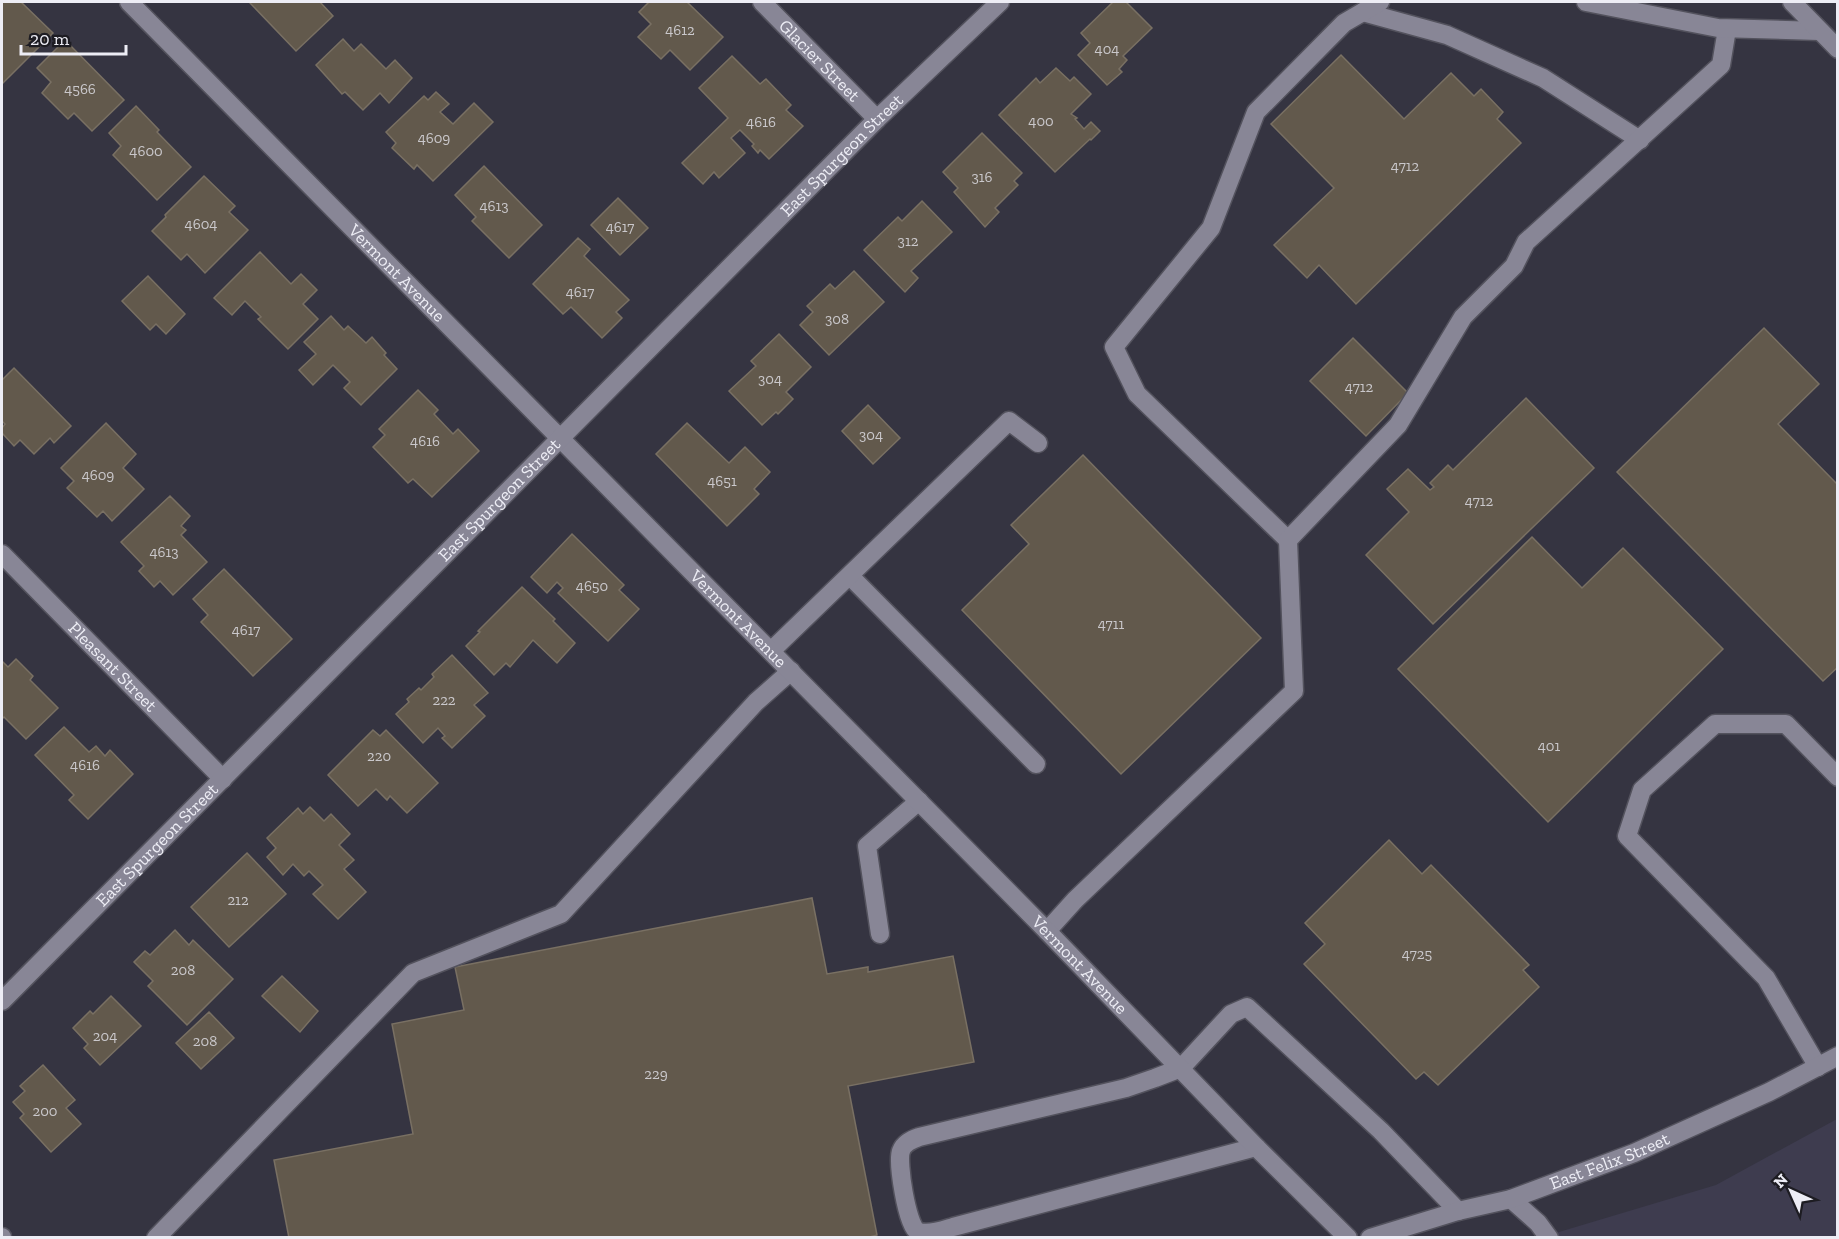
<svg xmlns="http://www.w3.org/2000/svg" width="1839" height="1239" font-family="'Zilla Slab',serif">
<style>
.built{fill:#3e3c4f}
.building{fill:#62594c;stroke:#797063;stroke-width:1.5}
.lines{fill:none;stroke-linecap:round;stroke-linejoin:round}
.service-casing{stroke:#53525d;stroke-width:21}
.minor-casing{stroke:#53525d;stroke-width:21}
.tertiary-casing{stroke:#53525d;stroke-width:21}
.secondary-casing{stroke:#53525d;stroke-width:21}
.service{stroke:#888696;stroke-width:18}
.minor{stroke:#888696;stroke-width:18}
.tertiary{stroke:#888696;stroke-width:18}
.secondary{stroke:#888696;stroke-width:18}
.labels{text-anchor:middle;stroke-width:4.5;stroke-linejoin:round;paint-order:stroke}
.number-label{font-size:15px;fill:#cac8cb}
.street-label{font-size:18px;fill:#ededf5;stroke:#1d1c22}
</style>
<rect width="100%" height="100%" fill="#353441"/>
<!-- built -->
<path class="built" d="M1837 1119V1237L1539 1238 1716 1185Z"/>
<!-- building -->
<g class="building">
<path d="M2 2H21L53 33 2 84Z"/>
<path d="M252 2H320L333 16 296 51 250 3Z"/>
<path d="M649 2H687L723 37 690 70 670 50 661 59 638 37 651 24 639 12Z"/>
<path d="M1113 2H1126L1152 28 1123 56 1127 60 1119 69 1122 72 1107 85 1078 55 1090 43 1081 33Z"/>
<path d="M343 39 354 51 361 44 386 69 395 60 412 78 389 103 380 93 363 110 345 92 342 94 316 65Z"/>
<path d="M65 40 124 100 92 131 74 113 68 119 42 93 51 82 37 68Z"/>
<path d="M1341 55 1404 119 1451 73 1474 96 1481 89 1503 112 1497 119 1521 143 1356 304 1319 265 1307 278 1274 245 1334 188 1271 124Z"/>
<path d="M732 56 760 84 766 79 791 105 786 110 803 126 769 159 760 150 758 153 752 146 754 144 740 130 731 138 745 153 719 178 714 172 703 184 682 163 728 118 699 88Z"/>
<path d="M1056 68 1070 81 1074 77 1091 94 1071 114 1077 118 1075 119 1084 129 1091 122 1100 131 1091 140 1090 139 1055 172 999 115 1036 78 1040 83Z"/>
<path d="M436 92 449 104 440 112 453 124 474 103 493 122 433 181 417 165 414 169 392 148 396 143 386 132 424 96 428 100Z"/>
<path d="M136 106 159 130 157 132 191 167 157 200 113 155 121 146 109 133Z"/>
<path d="M982 133 1022 173 1014 181 1018 185 995 208 999 212 985 227 954 192 958 188 943 172Z"/>
<path d="M484 166 542 225 509 258 472 221 476 217 455 195Z"/>
<path d="M204 176 235 206 229 212 248 230 205 273 187 254 181 260 152 231 166 217 165 215Z"/>
<path d="M618 198 648 228 620 255 591 225Z"/>
<path d="M922 201 952 232 911 271 918 278 905 292 864 250 898 217 902 221Z"/>
<path d="M578 238 590 249 584 256 629 300 616 312 622 318 602 338 571 307 563 314 533 284Z"/>
<path d="M260 252 291 284 301 274 317 290 303 304 318 319 288 349 258 319 261 317 245 301 232 315 214 298Z"/>
<path d="M854 271 884 302 829 355 800 325 813 312 807 306 830 284 835 289Z"/>
<path d="M148 276 185 314 166 334 156 324 150 330 122 301Z"/>
<path d="M331 316 344 330 348 326 366 343 372 337 386 353 384 355 397 369 361 405 344 388 350 382 333 365 313 385 299 370 316 354 304 342Z"/>
<path d="M1764 328 1819 384 1778 424 1838 485V667L1823 681 1617 472Z"/>
<path d="M779 334 811 367 786 392 793 399 778 414 776 412 762 425 729 391 756 366 751 361Z"/>
<path d="M1353 338 1408 393 1366 436 1310 381Z"/>
<path d="M14 368 71 426 54 443 50 438 34 454 20 440 14 446 2 433V428L5 424 2 421V380Z"/>
<path d="M418 390 438 410 434 414 453 434 458 429 479 451 432 497 413 479 408 483 373 447 385 435 379 429Z"/>
<path d="M1526 398 1594 468 1433 624 1366 555 1409 512 1387 489 1408 469 1430 490 1434 487 1430 483 1448 465 1453 470Z"/>
<path d="M868 405 900 438 873 464 842 431Z"/>
<path d="M106 423 136 454 123 468 144 489 112 521 103 511 97 517 67 488 74 481 61 468Z"/>
<path d="M687 423 729 463 745 447 770 472 754 489 759 494 727 526 656 454Z"/>
<path d="M1083 455 1261 638 1121 774 962 610 1029 544 1011 525Z"/>
<path d="M170 496 190 516 181 526 186 530 181 535 207 562 173 595 160 581 154 587 139 571 144 566 121 542Z"/>
<path d="M572 534 624 585 619 590 639 609 608 641 558 593 563 588 557 582 547 593 531 577Z"/>
<path d="M1532 537 1582 588 1623 548 1723 649 1548 822 1398 669Z"/>
<path d="M224 569 292 639 253 676 201 622 208 615 193 599Z"/>
<path d="M522 587 555 619 553 621 575 643 557 663 533 640 510 667 506 663 494 675 466 646 480 632 478 631Z"/>
<path d="M452 655 488 693 474 705 485 716 452 748 442 738 445 736 438 728 423 743 396 714 409 702 407 699 419 688 421 690 434 677 432 674Z"/>
<path d="M16 659 33 676 30 680 58 708 26 739 4 717 2 719V661L8 667Z"/>
<path d="M64 727 89 752 96 746 105 756 110 750 133 774 88 819 69 800 74 795 35 755Z"/>
<path d="M373 730 380 736 386 730 438 783 407 813 390 796 387 800 376 789 358 806 328 775Z"/>
<path d="M310 807 324 821 331 814 350 834 339 845 354 860 344 869 366 892 338 919 313 894 323 885 309 871 304 876 293 864 283 875 267 857 276 848 267 838 298 808 303 814Z"/>
<path d="M1389 840 1422 874 1431 865 1529 965 1523 970 1539 987 1438 1085 1424 1072 1416 1079 1304 964 1325 944 1305 923Z"/>
<path d="M247 853 286 894 229 947 191 907Z"/>
<path d="M812 898 827 974 868 967V972L953 956 974 1062 848 1086 877 1235 866 1238H289L274 1160 413 1134 392 1024 464 1010 455 967Z"/>
<path d="M175 930 189 945 193 940 233 979 187 1025 148 986 153 981 134 962 145 951 150 955Z"/>
<path d="M282 976 318 1011 300 1032 262 996Z"/>
<path d="M111 996 141 1026 100 1065 84 1048 88 1044 73 1028 90 1011 93 1014Z"/>
<path d="M209 1012 234 1038 201 1069 176 1043Z"/>
<path d="M43 1065 75 1100 66 1108 81 1124 51 1152 20 1118 24 1114 13 1102 25 1091 20 1086Z"/>
</g>
<g class="lines">
<defs>
<g id="service">
<path d="M1363 12 1447 35 1543 78 1640 140"/>
<path d="M1288 540 1137 394 1114 347 1211 228 1256 112 1344 23 1380 2"/>
<path d="M850 576 1036 764"/>
<path d="M771 651 1009 421 1038 443"/>
<path d="M1047 931 1075 900 1294 691 1288 540 1398 425 1463 317 1514 266 1526 242 1721 65 1727 29"/>
<path d="M880 934 867 846 919 801"/>
<path d="M1818 1067 1766 978 1627 836 1642 790 1715 724H1786L1838 777"/>
<path d="M1256 1147 953 1227C943 1230 927 1236 917 1231 907 1225 897 1162 901 1151 904 1143 911 1140 919 1137L1126 1088 1155 1078 1181 1068 1231 1014 1247 1007 1381 1131 1458 1211"/>
<path d="M156 1238 413 973 561 914 756 702 791 671"/>
</g>
<g id="minor">
<path id="s1" d="M129 2 1047 931 1256 1147 1348 1238"/>
<path id="s2" d="M762 2 877 119"/>
<path d="M1586 2 1718 28 1819 31"/>
<path id="s3" d="M2 554 223 779"/>
<path id="s4" d="M2 1001 877 119 1000 2"/>
<path d="M1511 1199 1538 1223 1549 1238"/>
<path d="M2 1237V1238"/>
</g>
<g id="tertiary">
<path id="s5" d="M1370 1238 1458 1211 1511 1199 1634 1153 1769 1092 1838 1056"/>
</g>
<path id="secondary" d="M1792 2 1838 49"/>
</defs>
<!-- service casing -->
<use href="#service" class="service-casing"/>
<!-- minor casing -->
<use href="#minor" class="minor-casing"/>
<!-- tertiary casing -->
<use href="#tertiary" class="tertiary-casing"/>
<!-- secondary casing -->
<use href="#secondary" class="secondary-casing"/>
<!-- service -->
<use href="#service" class="service"/>
<!-- minor -->
<use href="#minor" class="minor"/>
<!-- tertiary -->
<use href="#tertiary" class="tertiary"/>
<!-- secondary -->
<use href="#secondary" class="secondary"/>
</g>
<g class="labels">
<!-- number labels -->
<g class="number-label">
<text x="680" y="35">4612</text>
<text x="1107" y="54">404</text>
<text x="80" y="94">4566</text>
<text x="1041" y="126">400</text>
<text x="761" y="127">4616</text>
<text x="434" y="143">4609</text>
<text x="146" y="156">4600</text>
<text x="1405" y="171">4712</text>
<text x="982" y="182">316</text>
<text x="494" y="211">4613</text>
<text x="201" y="229">4604</text>
<text x="620" y="232">4617</text>
<text x="908" y="246">312</text>
<text x="580" y="297">4617</text>
<text x="837" y="324">308</text>
<text x="770" y="384">304</text>
<text x="1359" y="392">4712</text>
<text x="871" y="440">304</text>
<text x="425" y="446">4616</text>
<text x="98" y="480">4609</text>
<text x="722" y="486">4651</text>
<text x="1479" y="506">4712</text>
<text x="164" y="557">4613</text>
<text x="592" y="591">4650</text>
<text x="1111" y="629">4711</text>
<text x="246" y="635">4617</text>
<text x="444" y="705">222</text>
<text x="1549" y="751">401</text>
<text x="379" y="761">220</text>
<text x="85" y="770">4616</text>
<text x="238" y="905">212</text>
<text x="1417" y="959">4725</text>
<text x="183" y="975">208</text>
<text x="105" y="1041">204</text>
<text x="205" y="1046">208</text>
<text x="656" y="1079">229</text>
<text x="45" y="1116">200</text>
</g>
<!-- street labels -->
<g class="street-label">
<text dy="6" stroke="none"><textPath href="#s2" startOffset="82">Glacier Street</textPath></text>
<text dy="6" stroke="none"><textPath href="#s4" startOffset="1192">East Spurgeon Street</textPath></text>
<text dy="6" stroke="none"><textPath href="#s1" startOffset="381">Vermont Avenue</textPath></text>
<text dy="6" stroke="none"><textPath href="#s4" startOffset="706">East Spurgeon Street</textPath></text>
<text dy="6" stroke="none"><textPath href="#s1" startOffset="867">Vermont Avenue</textPath></text>
<text dy="6" stroke="none"><textPath href="#s3" startOffset="158">Pleasant Street</textPath></text>
<text dy="6" stroke="none"><textPath href="#s4" startOffset="220">East Spurgeon Street</textPath></text>
<text dy="6" stroke="none"><textPath href="#s1" startOffset="1353">Vermont Avenue</textPath></text>
<text dy="6" stroke="none"><textPath href="#s5" startOffset="252">East Felix Street</textPath></text>
</g>
</g>
<!-- border -->
<rect width="1839" height="1239" fill="none" stroke="#ededf5" stroke-width="6"/>
<!-- north arrow -->
<g transform="translate(1791 1191) rotate(315)" stroke="#1d1c22" stroke-width="4.5" paint-order="stroke">
<path d="M0-4.5L10 22L0 15L-10 22Z" fill="#ededf5"/>
<text y="-9" font-size="16" font-weight="bold" text-anchor="middle" fill="#ededf5">N</text>
</g>
<!-- scale -->
<path d="M21 45v9h105v-9" fill="none" stroke="#ededf5" stroke-width="3"/>
<text x="30" y="45" font-size="18" fill="#ededf5" stroke="#1d1c22" stroke-width="4.5" paint-order="stroke">20 m</text>
</svg>
